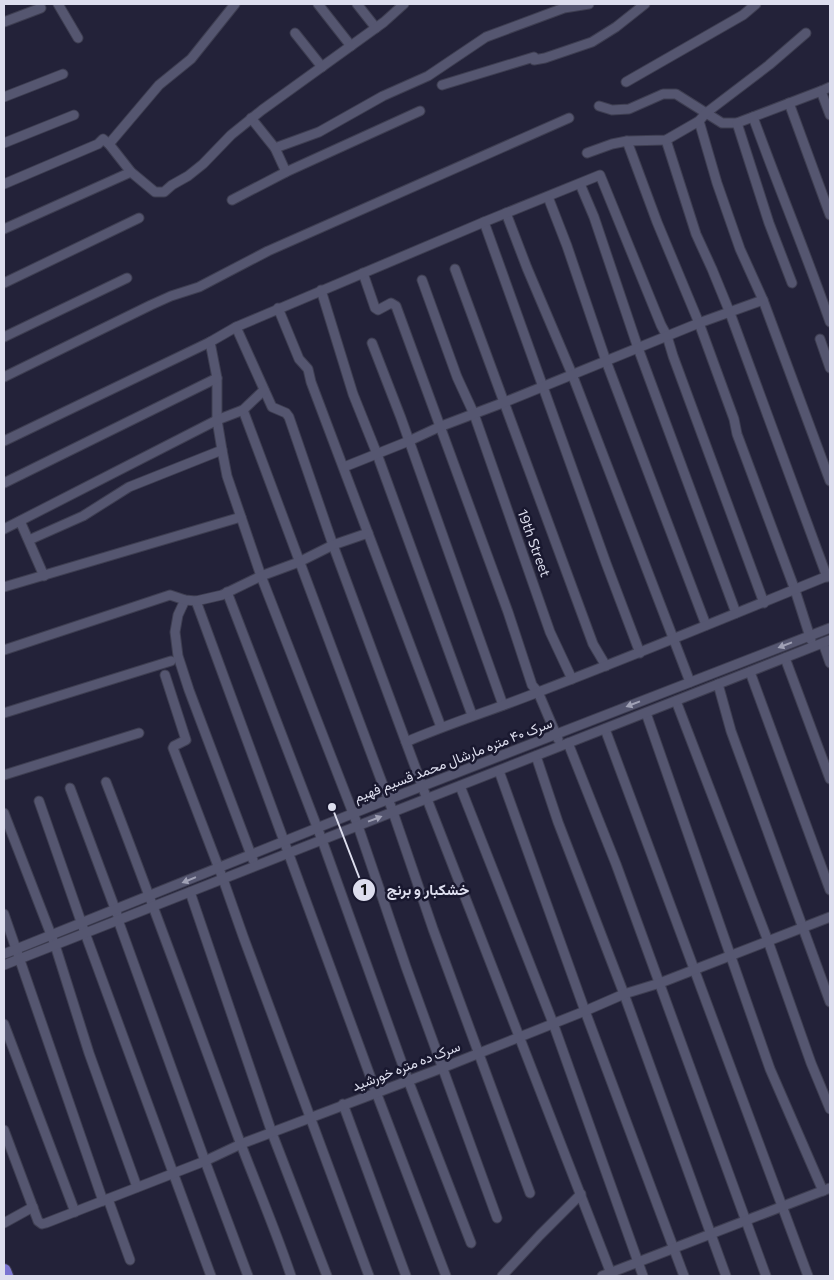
<svg xmlns="http://www.w3.org/2000/svg" width="834" height="1280" font-family="Commissioner,Vazirmatn,sans-serif">
<style>
.lines{fill:none;stroke-linecap:round;stroke-linejoin:round}
.minor-casing{stroke:#3e3e51;stroke-width:11}
.highway-casing{stroke:#3e3e51;stroke-width:16}
.minor{stroke:#555670;stroke-width:9}
.highway{stroke:#7a74d0;stroke-width:14}
.oneway{fill:#a0a1b5}
.labels{text-anchor:middle;stroke-width:5;stroke-linejoin:round;paint-order:stroke}
.street-label{font-size:14px;fill:#dddeee;stroke:#19182f}
.leader{fill:none;stroke:#dddeee;stroke-width:2}
.callout-dot{fill:#dddeee;stroke:#19182f;stroke-width:2}
.mark-label{font-size:15px;text-anchor:middle;font-weight:bold;fill:#111}
.callout-label{font-size:15px;text-anchor:middle;font-weight:bold;fill:#dddeee;stroke:#19182f;stroke-width:5;stroke-linejoin:round;paint-order:stroke}
</style>
<rect width="100%" height="100%" fill="#232239"/>
<g class="lines">
<defs>
<g id="minor">
<path d="M58 4 78 38"/>
<path d="M318 4 351 46"/>
<path d="M357 4 376 28"/>
<path d="M4 22 41 8"/>
<path d="M295 33 322 67"/>
<path d="M626 82 743 15 756 4"/>
<path d="M442 85 534 57V60L545 58 592 42 616 27 645 4"/>
<path d="M830 87 821 91 830 115"/>
<path d="M4 97 63 74"/>
<path d="M789 103 830 215"/>
<path d="M599 106 612 110 629 109 663 94H676L722 123H737L821 91"/>
<path d="M753 117C778 186 806 253 830 322"/>
<path d="M251 118 275 148 319 132 383 96 428 76 486 37 564 8 589 4"/>
<path d="M699 121 717 183 740 249 763 300 830 481"/>
<path d="M737 123 769 223 792 283"/>
<path d="M666 140 696 234 712 269 730 313 827 577"/>
<path d="M627 141 657 222 699 323 734 419 737 434 795 590 811 640"/>
<path d="M4 143 74 115"/>
<path d="M109 144 159 85 191 59 235 4"/>
<path d="M275 148 286 172"/>
<path d="M587 153 612 144 627 141 666 140 699 121 706 113 769 65 806 33"/>
<path d="M4 184 98 144 103 139 109 144 131 172 155 192H164L172 185 188 176 203 164 231 135 262 110 384 22 404 4"/>
<path d="M580 184 594 217 638 348 736 613"/>
<path d="M548 197 567 246 606 361 706 625"/>
<path d="M232 200 286 172 420 111"/>
<path d="M506 213 527 268 572 374 690 682"/>
<path d="M484 222 606 563 640 653"/>
<path d="M4 229 131 172"/>
<path d="M455 269 593 644 606 666"/>
<path d="M363 273 375 308 378 310 391 303 396 306 508 612 532 685 538 692 558 739"/>
<path d="M422 280 457 377 474 414 550 632 572 679"/>
<path d="M4 283 139 218"/>
<path d="M321 290 353 394 377 454 472 715"/>
<path d="M278 308 299 359 308 369 311 382 441 727"/>
<path d="M236 327 272 407 286 413 289 417 333 545 427 799 612 1276"/>
<path d="M4 337 127 278"/>
<path d="M820 339 830 368"/>
<path d="M210 342 217 378V420L222 450 227 476 241 517 261 576 358 826 406 967 497 1218"/>
<path d="M372 343 401 418 503 705"/>
<path d="M4 377 151 305 171 296 199 287 268 251 569 118"/>
<path d="M243 410 393 812 433 929 530 1193"/>
<path d="M4 441 210 342 236 327 484 222 600 175 661 325 667 336 673 356 764 603"/>
<path d="M344 467 409 441 439 427 505 402 699 323 763 300"/>
<path d="M4 483 217 378"/>
<path d="M20 521 44 576"/>
<path d="M4 529 217 420 243 410 264 390"/>
<path d="M29 540 83 516 129 487 222 450"/>
<path d="M4 587 241 517"/>
<path d="M227 592 322 840 408 1080 471 1243"/>
<path d="M185 600 178 615 175 632 178 656 189 690 253 860"/>
<path d="M196 601 376 1092 446 1276"/>
<path d="M823 643 830 663"/>
<path d="M4 650 170 595 185 600 196 601 222 595 261 576 299 562 333 545 368 533"/>
<path d="M785 658 830 779"/>
<path d="M750 672 830 890"/>
<path d="M165 675 186 740 174 746 173 748 223 879 243 936 369 1276"/>
<path d="M718 684 731 731 830 1002"/>
<path d="M676 701 768 941 811 1063 830 1109"/>
<path d="M4 713 171 661"/>
<path d="M646 713 770 1069 823 1191"/>
<path d="M605 729 808 1276"/>
<path d="M406 742C450 723 496 709 541 691 638 654 734 614 830 575"/>
<path d="M568 743 616 864 766 1276"/>
<path d="M536 756 558 822 624 994 726 1276"/>
<path d="M499 771 585 1011 684 1276"/>
<path d="M4 775 139 733"/>
<path d="M106 782C151 899 194 1017 237 1134 255 1182 275 1228 291 1276"/>
<path d="M460 786 553 1023 643 1276"/>
<path d="M70 788 117 914"/>
<path d="M39 801 85 933 211 1276"/>
<path d="M4 813 55 945 89 1053 137 1187"/>
<path d="M190 892 272 1133 327 1276"/>
<path d="M4 914 103 1201"/>
<path d="M118 920 205 1161 248 1276"/>
<path d="M4 954 379 803 830 628"/>
<path d="M4 965 830 640"/>
<path d="M4 1024 75 1212"/>
<path d="M343 1104 406 1276"/>
<path d="M4 1130 38 1221 42 1224 46 1223 205 1161 241 1144 442 1068 585 1011 624 994 660 983 830 917"/>
<path d="M108 1199 130 1260"/>
<path d="M4 1223 33 1207"/>
<path d="M502 1276 540 1235 581 1194"/>
<path d="M602 1276 830 1188"/>
</g>
<path id="highway" d="M4 1271 6 1276"/>
</defs>
<!-- minor casing -->
<use href="#minor" class="minor-casing"/>
<!-- highway casing -->
<use href="#highway" class="highway-casing"/>
<!-- minor -->
<use href="#minor" class="minor"/>
<!-- highway -->
<use href="#highway" class="highway"/>
</g>
<!-- one-way arrows -->
<defs><path id="oneway-solid" d="M-6-.8H1V-3.2L6.5 0L1 3.2V.8H-6Z" transform="scale(1.25)"/></defs>
<g class="oneway">
<use href="#oneway-solid" transform="translate(785 645) rotate(159)"/>
<use href="#oneway-solid" transform="translate(633 704) rotate(159)"/>
<use href="#oneway-solid" transform="translate(375 819) rotate(-21)"/>
<use href="#oneway-solid" transform="translate(189 880) rotate(158)"/>
</g>
<g class="labels">
<!-- street labels -->
<g class="street-label">
<text transform="translate(534 543) rotate(70)" y="5">19th Street</text>
<text transform="translate(453 760) rotate(-21)" y="5">سرک ۴۰ متره مارشال محمد قسیم فهیم</text>
<text transform="translate(406 1066) rotate(-21)" y="5">سرک ده متره خورشید</text>
</g>
</g>
<!-- callouts -->
<path class="leader" d="M332 807L364 890"/>
<g class="callout-dot">
<circle cx="332" cy="807" r="5"/>
<circle cx="364" cy="890" r="12"/>
</g>
<g class="mark-label">
<text x="364" y="895">1</text>
</g>
<g class="callout-label">
<text x="428" y="895">خشکبار و برنج</text>
</g>
<!-- border -->
<rect width="834" height="1280" fill="none" stroke="#dddeee" stroke-width="10"/>
</svg>
